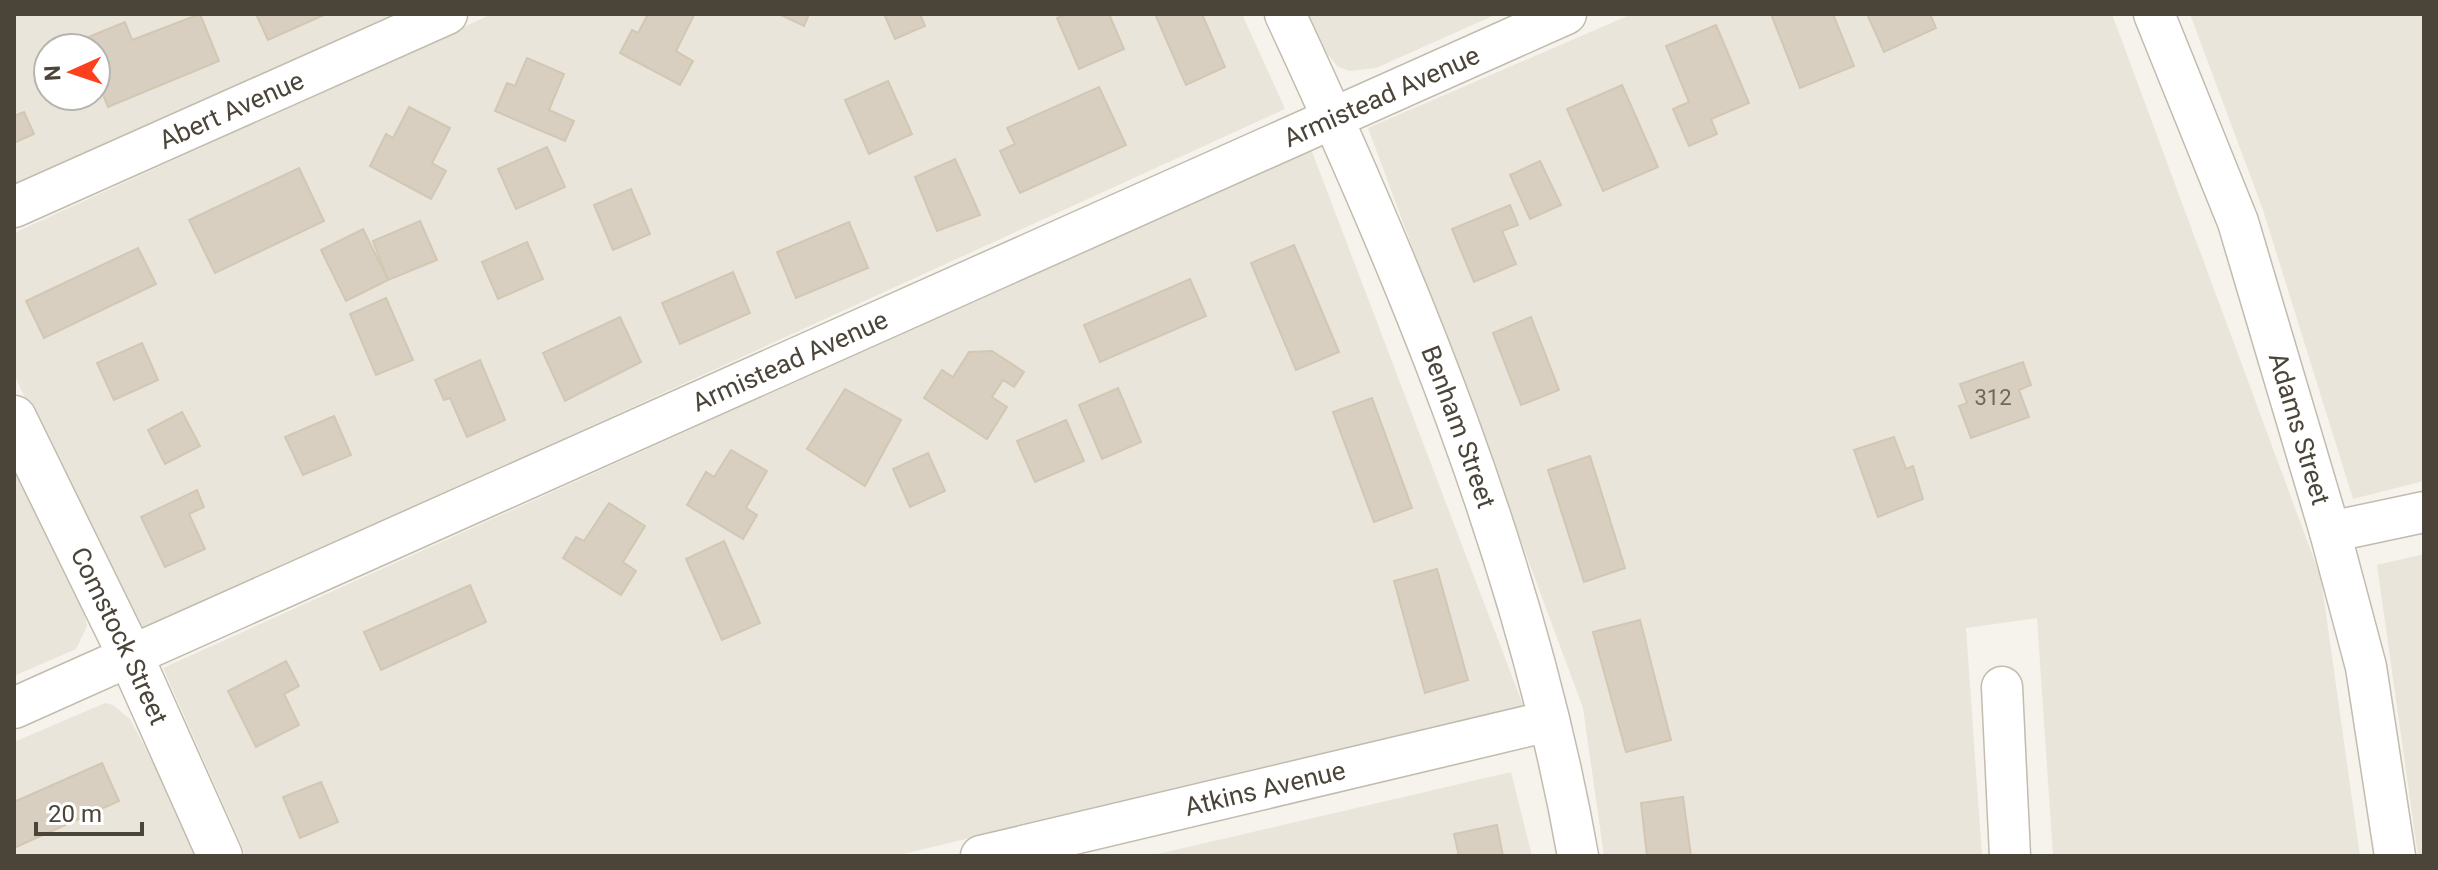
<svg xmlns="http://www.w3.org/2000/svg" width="2438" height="870" font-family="Roboto,sans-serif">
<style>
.residential{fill:#eae5da;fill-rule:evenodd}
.building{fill:#d8cfc1;stroke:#d3c7b4;stroke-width:2}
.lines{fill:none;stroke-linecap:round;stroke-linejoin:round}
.minor-casing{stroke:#c2bbae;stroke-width:43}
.tertiary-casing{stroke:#c2bbae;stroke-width:47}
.minor{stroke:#fff;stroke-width:40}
.tertiary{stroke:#fff;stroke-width:44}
.labels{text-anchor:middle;stroke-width:6;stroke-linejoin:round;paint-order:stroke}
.number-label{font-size:22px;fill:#6e675b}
.street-label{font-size:26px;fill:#4b4439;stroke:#fff}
</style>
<rect width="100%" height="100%" fill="#f6f3ec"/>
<!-- residential -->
<g class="residential">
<path d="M14 14H414L14 191ZM48 48H96V96H48Z"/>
<path d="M492 14H1242L1285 109 133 635 14 374V233Z"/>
<path d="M1306 14H1497L1376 68 1349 71 1337 66 1326 52Z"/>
<path d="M1632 14H2112L2321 578 2360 856H2053L2037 618 1966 628 1982 856H1604L1583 708 1368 128Z"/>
<path d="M2190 14H2424V481L2353 499 2263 210Z"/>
<path d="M1311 149 1523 705 895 856H246L163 668Z"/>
<path d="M14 470 84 612 87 626 76 649 14 676Z"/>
<path d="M2424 554V856H2418L2377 565Z"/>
<path d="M105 703 113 705 130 719 202 856H14V742Z"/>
<path d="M1511 772 1532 856H1149Z"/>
</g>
<!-- building -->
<g class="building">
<path d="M200 14 219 61 108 107 96 77V48H84L81 40 125 22 132 40Z"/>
<path d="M256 14H326L268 40Z"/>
<path d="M648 14 694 15 676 51 693 61 680 85 620 53 632 30 638 33Z"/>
<path d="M779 14H809L804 26Z"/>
<path d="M884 14H920L925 26 895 39Z"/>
<path d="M1066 14H1109L1124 49 1079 69 1057 18Z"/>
<path d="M1155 14H1202L1225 67 1186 85Z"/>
<path d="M1771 14H1833L1854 66 1800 88Z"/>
<path d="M1867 14H1930L1936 28 1884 52Z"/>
<path d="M1716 25 1749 103 1711 119 1717 134 1689 146 1673 109 1689 102 1666 46Z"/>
<path d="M527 58 564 74 549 110 574 121 565 141 495 111 507 83 515 86Z"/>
<path d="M888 81 912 134 869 154 845 100Z"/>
<path d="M1622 85 1658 167 1603 191 1567 109Z"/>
<path d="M1099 87 1126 145 1020 193 1000 151 1015 144 1007 128Z"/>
<path d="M409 107 450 128 432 163 446 171 431 199 370 166 386 134 393 138Z"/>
<path d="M24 112 34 134 14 143V116Z"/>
<path d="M547 147 565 187 516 209 498 169Z"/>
<path d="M955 159 980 215 937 231 915 177Z"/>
<path d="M1540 161 1561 205 1530 219 1510 175Z"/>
<path d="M299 168 324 221 215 273 189 220Z"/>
<path d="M631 189 650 234 613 250 594 205Z"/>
<path d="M1510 205 1518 225 1502 231 1516 264 1474 282 1452 229Z"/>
<path d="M420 221 437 260 388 280 373 241Z"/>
<path d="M849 222 868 268 796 298 777 252Z"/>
<path d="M363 229 388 280 346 301 321 250Z"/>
<path d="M527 242 543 279 498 299 482 262Z"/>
<path d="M1294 245 1339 352 1296 370 1251 263Z"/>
<path d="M138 248 156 284 44 338 26 301Z"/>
<path d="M733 272 750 313 680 344 662 303Z"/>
<path d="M1190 279 1206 316 1100 362 1084 325Z"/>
<path d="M386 298 413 360 376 375 350 314Z"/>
<path d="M620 317 641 362 565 401 543 353Z"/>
<path d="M1531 317 1559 390 1521 405 1493 333Z"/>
<path d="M142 343 158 380 114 400 97 363Z"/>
<path d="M992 351 1024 372 1014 387 1003 380 992 397 1007 407 987 439 924 398 942 370 953 377 969 352Z"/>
<path d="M480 360 505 420 467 437 450 398 444 400 435 380Z"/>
<path d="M2023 362 2031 385 2019 390 2029 417 1971 438 1959 406 1967 403 1960 384Z"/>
<path d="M1118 388 1141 442 1102 459 1079 405Z"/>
<path d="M845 389 901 420 865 486 807 449Z"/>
<path d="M1372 398 1412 508 1374 522 1333 412Z"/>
<path d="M182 412 200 446 165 464 148 430Z"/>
<path d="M334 416 351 455 303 475 285 437Z"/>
<path d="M1066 420 1084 461 1035 482 1017 441Z"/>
<path d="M1894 437 1906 469 1913 466 1923 499 1878 517 1854 450Z"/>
<path d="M731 450 767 471 746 508 757 515 743 539 687 505 706 472 714 477Z"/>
<path d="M928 453 945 491 910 507 893 469Z"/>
<path d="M1590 456 1625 568 1584 582 1548 470Z"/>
<path d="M197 490 204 507 189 514 205 549 165 567 141 517Z"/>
<path d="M609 503 645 526 623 562 636 571 621 595 563 558 576 537 584 541Z"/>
<path d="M724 541 760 623 722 640 686 559Z"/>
<path d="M1437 569 1468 680 1425 693 1394 581Z"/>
<path d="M470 585 486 622 381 670 364 632Z"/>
<path d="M1640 620 1671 740 1626 752 1593 632Z"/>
<path d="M286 661 299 686 284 694 299 725 256 747 228 691Z"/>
<path d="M102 763 119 801 14 848V802Z"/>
<path d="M321 782 338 822 300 838 283 797Z"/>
<path d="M1683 797 1691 856H1647L1641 803Z"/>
<path d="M1497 825 1503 856H1459L1454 834Z"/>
</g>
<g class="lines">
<defs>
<g id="minor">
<path id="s1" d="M1285 14C1410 282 1526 563 1578 856"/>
<path id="s2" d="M2154 14 2238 222 2330 532 2366 667 2395 856"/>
<path id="s3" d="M14 207 447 14"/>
<path d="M2330 532 2424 512"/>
<path d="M2002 687 2010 856"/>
<path id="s4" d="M14 708 1566 14"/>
<path id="s5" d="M981 856 1549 721"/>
</g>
<g id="tertiary">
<path id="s6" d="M14 418 131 657 220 856"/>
</g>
</defs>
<!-- minor casing -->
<use href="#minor" class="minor-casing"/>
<!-- tertiary casing -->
<use href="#tertiary" class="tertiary-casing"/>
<!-- minor -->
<use href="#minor" class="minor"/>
<!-- tertiary -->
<use href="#tertiary" class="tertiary"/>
</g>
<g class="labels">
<!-- number labels -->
<g class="number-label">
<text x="1993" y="405">312</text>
</g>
<!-- street labels -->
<g class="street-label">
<text dy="9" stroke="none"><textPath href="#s4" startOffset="1498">Armistead Avenue</textPath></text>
<text dy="9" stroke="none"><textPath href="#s3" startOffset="238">Abert Avenue</textPath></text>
<text dy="9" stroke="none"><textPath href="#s4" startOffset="850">Armistead Avenue</textPath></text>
<text dy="9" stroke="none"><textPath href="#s1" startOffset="448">Benham Street</textPath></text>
<text dy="9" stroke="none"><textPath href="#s2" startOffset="440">Adams Street</textPath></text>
<text dy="9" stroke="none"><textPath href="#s6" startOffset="242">Comstock Street</textPath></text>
<text dy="9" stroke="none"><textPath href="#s5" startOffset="292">Atkins Avenue</textPath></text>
</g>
</g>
<!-- border -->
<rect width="2438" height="870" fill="none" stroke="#4b4439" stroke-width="32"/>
<!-- north arrow -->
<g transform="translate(72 72) rotate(267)"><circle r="38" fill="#ffffff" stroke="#b7b4b0" stroke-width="2"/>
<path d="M0-6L14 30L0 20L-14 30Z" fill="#fc3f1d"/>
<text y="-12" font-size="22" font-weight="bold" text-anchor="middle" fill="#4b4439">N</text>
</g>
<!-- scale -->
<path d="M36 822v12h106v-12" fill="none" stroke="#4b4439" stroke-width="4"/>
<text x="48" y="822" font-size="24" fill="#4b4439" stroke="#ffffff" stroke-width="6" paint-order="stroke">20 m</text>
</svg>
